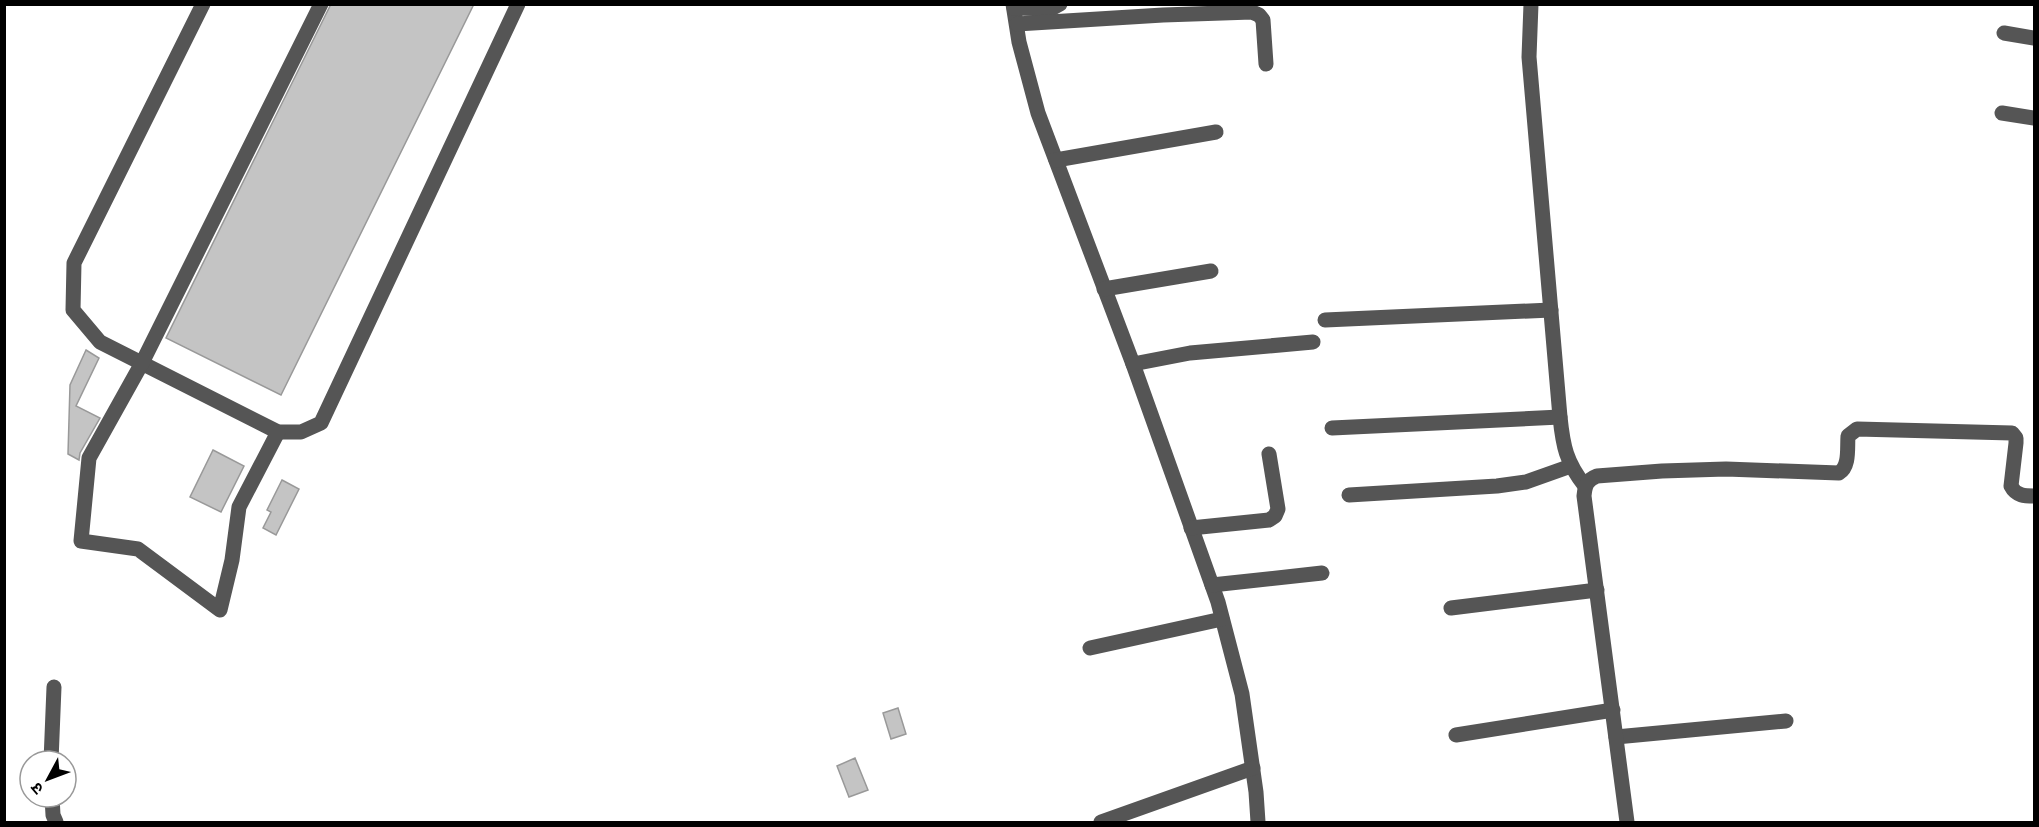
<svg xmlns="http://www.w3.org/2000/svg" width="2039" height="827" font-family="'Sofia Sans Condensed','Noto Sans Devanagari',sans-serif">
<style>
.building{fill:#c4c4c4;stroke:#999;stroke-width:1.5}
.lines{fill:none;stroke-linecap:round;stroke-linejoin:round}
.minor{stroke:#555;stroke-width:15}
</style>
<rect width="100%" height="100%" fill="#fff"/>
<!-- building -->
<g class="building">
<path d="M331 4H474L281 395 166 338Z"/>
<path d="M86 350 99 358 76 406 100 418 80 453 79 460 68 454 70 385Z"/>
<path d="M213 450 244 466 221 512 190 497Z"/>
<path d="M282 480 299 489 276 535 263 528 271 512 267 510Z"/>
<path d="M898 708 906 734 891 739 883 713Z"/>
<path d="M855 758 868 790 849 797 837 766Z"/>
</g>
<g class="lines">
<!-- minor -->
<g class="minor">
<path d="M203 4 74 263 73 310 100 342 278 432H301L321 423 518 4"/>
<path d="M1013 4 1019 42 1038 113 1133 364 1218 602 1242 694 1256 792 1258 822"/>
<path d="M1531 4 1529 57 1560 417C1563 446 1566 462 1585 486"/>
<path d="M1014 8 1051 9 1060 4"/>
<path d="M1017 24 1163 15 1252 12 1259 15 1263 20 1266 64"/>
<path d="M2004 33 2034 38"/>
<path d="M2002 113 2034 118"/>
<path d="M1056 160 1216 132"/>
<path d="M1104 289 1211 271"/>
<path d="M1325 320 1551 310"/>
<path d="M1133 364 1190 353 1313 342"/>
<path d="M1332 428 1560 417"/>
<path d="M278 432 239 507 232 560 220 610 138 549 81 541 89 458 142 363 321 4"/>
<path d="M1349 495 1497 486 1526 482 1571 466"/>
<path d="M1191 528 1269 520 1275 516 1278 509 1269 454"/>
<path d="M1212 585 1322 573"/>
<path d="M1451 608 1597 590"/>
<path d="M1090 648 1222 619"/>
<path d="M1456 735 1613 710"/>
<path d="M1616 737 1786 721"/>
<path d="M51 761 54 687"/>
<path d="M52 797 53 815 56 822"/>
<path d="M1101 822 1253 768"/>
<path d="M1627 822 1584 496C1585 485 1587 480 1597 476L1662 471 1726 469 1839 473C1850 466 1847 448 1848 436L1857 429 2012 433 2016 438V443L2011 486C2016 496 2025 496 2034 496"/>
</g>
</g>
<!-- border -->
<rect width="2039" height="827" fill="none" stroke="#000000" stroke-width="12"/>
<!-- north arrow -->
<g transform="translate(48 779) rotate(229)"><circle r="28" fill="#ffffff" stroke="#999999" stroke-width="1.5"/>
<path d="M0-4.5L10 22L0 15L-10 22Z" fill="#000000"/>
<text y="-9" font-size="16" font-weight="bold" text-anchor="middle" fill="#000000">उ</text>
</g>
</svg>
